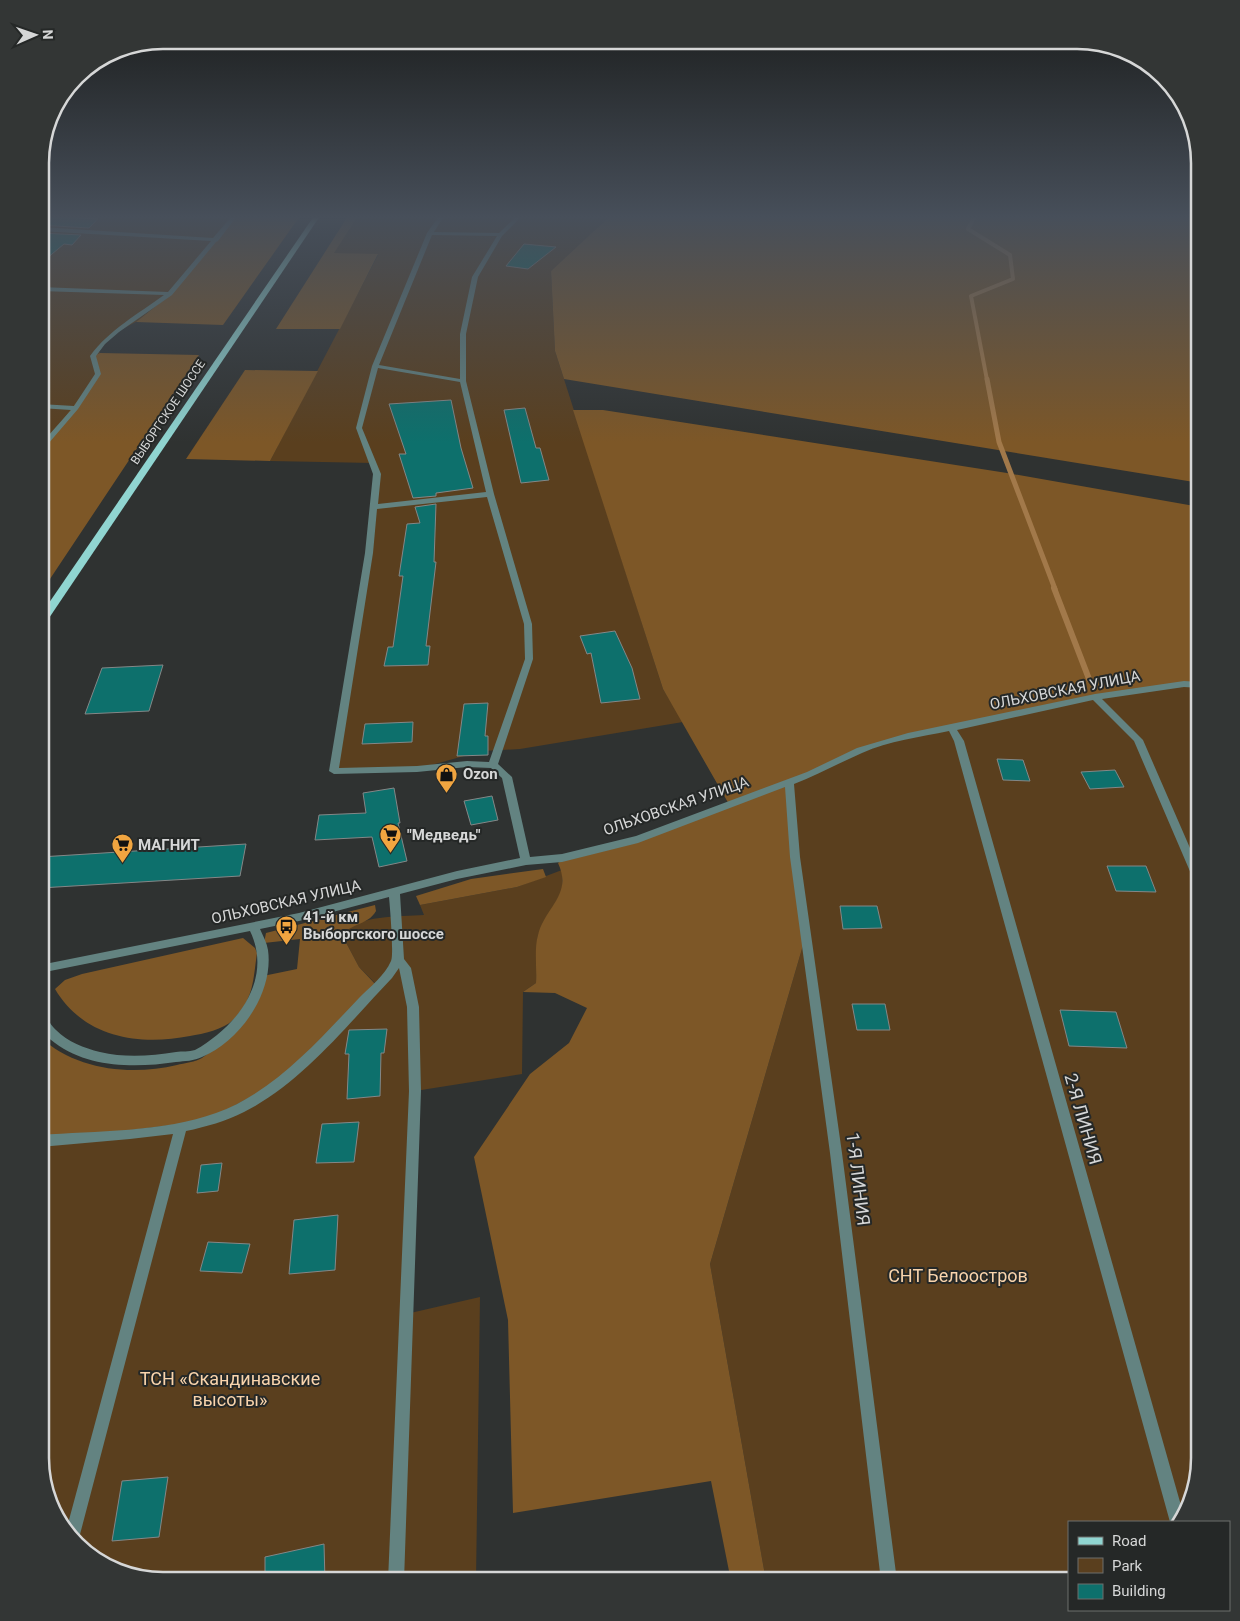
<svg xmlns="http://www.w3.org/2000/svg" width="1240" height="1621" font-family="Roboto,sans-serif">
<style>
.green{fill:#5a3f1e}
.forest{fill:#7d5727}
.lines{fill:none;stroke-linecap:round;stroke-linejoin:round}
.stream-far2{stroke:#a2794a;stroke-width:4}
.stream-far1{stroke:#a2794a;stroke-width:5}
.stream{stroke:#a2794a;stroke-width:6}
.building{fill:#0d706c;stroke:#848787}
.street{fill:#638381;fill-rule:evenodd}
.primary{fill:#90d5d1;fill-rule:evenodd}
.labels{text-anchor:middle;stroke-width:4;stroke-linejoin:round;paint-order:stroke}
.far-street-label{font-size:12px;fill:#d6d7d7;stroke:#252827}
.street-label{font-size:15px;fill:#d6d7d7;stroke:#252827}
.poi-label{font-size:15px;font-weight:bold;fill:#d6d7d7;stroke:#252827;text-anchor:start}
.near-street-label{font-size:18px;fill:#d6d7d7;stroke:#252827}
.near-park-label{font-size:18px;fill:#f9d4ac;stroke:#252827}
.rim{fill:none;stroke:#d6d7d7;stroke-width:2.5}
</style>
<rect width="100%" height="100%" fill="#2f3231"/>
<!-- green -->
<g class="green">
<path d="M40 216H235L173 291 136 322 114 333 99 351 100 353 93 356 98 374 79 404 40 450Z"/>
<path d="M358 216H610L551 271 555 351 663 689 683 722 520 749 482 751 417 769 334 771 377 474 373 463 270 461 378 255 333 253Z"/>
<path d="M1200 685V1458L1184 1519 1181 1522H1069V1581H766L710 1264 806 935 786 785 794 779 894 740 1100 696Z"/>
<path d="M562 870V891L538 935 536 983 523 992 522 1074 415 1091 406 1314 480 1297 476 1581H163L102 1565 61 1526 40 1458V1141L377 985 359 967 342 935C358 914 399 917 424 915L420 905 517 887Z"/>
</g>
<!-- forest -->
<g class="forest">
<path d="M235 216H300L223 325 136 322 167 297Z"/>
<path d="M348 216H358L334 253 378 254 340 329H276Z"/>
<path d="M610 216H1200V483L564 379 555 351 551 271Z"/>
<path d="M100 353 199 355 40 594V450L98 374 93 356Z"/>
<path d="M245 370 318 371 270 461 186 459Z"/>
<path d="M573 410H603L1007 473 1200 507V685L1100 696 920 733 860 750 786 785 806 935 710 1264 766 1581H731L711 1481 513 1513 508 1320 474 1157 530 1074 569 1043 587 1008 555 993 523 992 536 983C537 968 534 949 538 935 545 907 573 895 558 863L564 858 638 839 730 806 663 689Z"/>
<path d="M543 869 546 877 517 887 420 905 416 896 471 879Z"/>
<path d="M375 905 376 911C368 925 352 923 342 935L359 967 377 986 286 1078 205 1121 40 1141V1037C76 1070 130 1076 177 1065 184 1063 196 1062 202 1058 234 1036 245 1008 263 976L297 969 300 939 264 943 266 933Z"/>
<path d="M243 938 255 948 257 953C253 980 254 999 233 1020 224 1029 203 1034 190 1036 139 1046 84 1038 55 989L65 980 82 974Z"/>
</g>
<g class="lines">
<!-- stream-far2 -->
<path class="stream-far2" d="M975 216 968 229 1010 255 1013 279 971 296 987 380"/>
<!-- stream-far1 -->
<path class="stream-far1" d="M987 379 999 442 1055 589"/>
<!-- stream -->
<path class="stream" d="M1054 588 1089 679"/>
</g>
<!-- building -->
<g class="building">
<path d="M40 216H48L98 219 89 228 40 225Z"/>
<path d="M40 233 81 235 72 245 64 244 40 264Z"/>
<path d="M524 244 556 247 528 269 506 266Z"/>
<path d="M451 400 461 448 473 488 436 493V496L413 498 399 454H406L389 404Z"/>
<path d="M525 408 536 448H540L549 480 521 483 504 410Z"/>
<path d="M436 504 434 562H436L426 646H430L428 665 384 666 388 647H393L403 576H399L407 524 420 523 415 507Z"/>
<path d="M615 631 632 668 640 699 601 703 591 653 587 654 580 636Z"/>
<path d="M163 665 149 711 85 714 102 668Z"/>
<path d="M488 703 485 736H488V755L457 756 464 704Z"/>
<path d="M413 722 412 742 362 744 365 724Z"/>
<path d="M997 759 1023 760 1030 781 1003 780Z"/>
<path d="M1115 770 1124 787 1090 789 1081 772Z"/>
<path d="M394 788 400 823H398L407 861 379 867 372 837 315 840 319 815 366 813 363 793Z"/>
<path d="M492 796 498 820 471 825 464 801Z"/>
<path d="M246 844 240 876 40 888V857Z"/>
<path d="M1107 866H1146L1156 892 1116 891Z"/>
<path d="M840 906H877L882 928 843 929Z"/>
<path d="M852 1004H885L890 1030H857Z"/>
<path d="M1060 1010 1116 1012 1127 1048 1069 1046Z"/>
<path d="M387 1029 384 1053H381L380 1096 347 1099 349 1054H345L349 1030Z"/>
<path d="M359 1122 354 1162 316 1163 322 1124Z"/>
<path d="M222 1163 218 1191 197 1193 201 1165Z"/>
<path d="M338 1215 335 1270 289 1274 294 1220Z"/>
<path d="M208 1242 250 1244 242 1273 200 1271Z"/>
<path d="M168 1477 159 1537 112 1541 122 1481Z"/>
<path d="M324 1544 325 1581H265V1557Z"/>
</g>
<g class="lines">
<!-- street -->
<g class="street">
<path d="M232 216H237L218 241 216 242 172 295 119 332 105 344 96 356 101 374 78 409 42 451 40 452V445L71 410 40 408V404L74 406 95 374 90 356C109 330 138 314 164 295L40 291V287L168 292 211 241 40 231V227L213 238Z"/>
<path d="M439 216H444L434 232 499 233 517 216H522L502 236 478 277 466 334V381L494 494 532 624 533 659 498 764 512 777 530 857 562 854 636 836 807 772 857 748 908 733 1095 694 1184 681 1200 682V688L1184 687 1102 699 1143 740 1200 871V887L1196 886 1195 883 1134 741 1093 700 957 730 964 741 1184 1516 1181 1522H1170L954 741 949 731C920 737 889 741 862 753 839 763 817 775 794 784L800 857 842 1153 897 1581H881L830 1153 790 857 785 787 638 843 562 862 526 865 457 879 400 894 404 959 411 968 419 1007 421 1091 404 1581H388L409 1091 407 1007 399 968 392 978C348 1024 302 1083 244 1112 226 1121 206 1127 186 1131L78 1542 66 1531 173 1134 130 1139 40 1147V1135C95 1131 164 1132 216 1113 274 1092 318 1041 359 998 370 987 385 975 391 961 394 955 390 907 389 897L299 921 260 929C263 936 267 943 268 950 274 993 240 1041 202 1057 194 1061 185 1061 176 1062 136 1068 88 1068 55 1043 50 1039 44 1035 41 1029 39 1025 40 1019 40 1014 48 1017 50 1025 56 1030 68 1042 84 1048 100 1052 125 1058 151 1056 176 1052 182 1051 189 1052 195 1050 203 1046 210 1040 217 1035 249 1009 269 970 250 931L50 971 44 990 40 991V965L299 913 457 871 520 858 502 778 491 768 467 767 417 772 334 774 329 771 365 553 373 474 356 428 372 366 427 233ZM432 235 497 236 472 277 460 334V379L379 365ZM378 368 460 382 486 492 378 504 381 474 362 428ZM487 497 524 624 525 659 489 762 467 761 417 766 339 768 373 553 377 509Z"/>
</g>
<!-- primary -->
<path class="primary" d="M314 216H320L45 624 40 627V616Z"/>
</g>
<!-- sky -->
<linearGradient id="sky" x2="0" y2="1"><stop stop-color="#1a1c1b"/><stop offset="0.49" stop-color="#474f5a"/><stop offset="1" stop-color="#474f5a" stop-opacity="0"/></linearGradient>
<rect width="1240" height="443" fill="url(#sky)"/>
<!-- icons -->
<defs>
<symbol id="shop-pin" viewBox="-11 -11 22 30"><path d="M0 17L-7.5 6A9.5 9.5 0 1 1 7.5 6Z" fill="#f1a540" stroke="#252827"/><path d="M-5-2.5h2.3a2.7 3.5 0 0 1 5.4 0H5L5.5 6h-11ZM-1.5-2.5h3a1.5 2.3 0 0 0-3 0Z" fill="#111"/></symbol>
<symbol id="supermarket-pin" viewBox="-11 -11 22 30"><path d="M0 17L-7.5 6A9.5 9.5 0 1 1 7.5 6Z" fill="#f1a540" stroke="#252827"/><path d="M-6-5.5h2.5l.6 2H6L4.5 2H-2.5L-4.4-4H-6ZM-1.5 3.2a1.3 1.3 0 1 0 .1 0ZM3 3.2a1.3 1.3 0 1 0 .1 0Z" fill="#111"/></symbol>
<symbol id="bus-pin" viewBox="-11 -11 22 30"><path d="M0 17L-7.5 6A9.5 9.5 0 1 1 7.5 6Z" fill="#f1a540" stroke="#252827"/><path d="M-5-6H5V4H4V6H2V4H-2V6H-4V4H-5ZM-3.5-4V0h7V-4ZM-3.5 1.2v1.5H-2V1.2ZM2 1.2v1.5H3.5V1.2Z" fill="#111"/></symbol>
</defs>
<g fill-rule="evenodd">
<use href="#shop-pin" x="434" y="762" width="25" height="34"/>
<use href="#supermarket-pin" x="378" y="822" width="25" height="34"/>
<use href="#supermarket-pin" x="110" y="832" width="25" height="34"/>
<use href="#bus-pin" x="274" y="914" width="25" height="34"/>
</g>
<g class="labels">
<!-- far-street labels -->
<g class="far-street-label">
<text transform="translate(168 412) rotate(-56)" y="4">ВЫБОРГСКОЕ ШОССЕ</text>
</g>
<!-- street labels -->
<g class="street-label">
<text transform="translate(1065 690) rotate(-11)" y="5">ОЛЬХОВСКАЯ УЛИЦА</text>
<text transform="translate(676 806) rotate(-19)" y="5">ОЛЬХОВСКАЯ УЛИЦА</text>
<text transform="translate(286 902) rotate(-13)" y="5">ОЛЬХОВСКАЯ УЛИЦА</text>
</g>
<!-- poi labels -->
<g class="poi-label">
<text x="463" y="779">Ozon</text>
<text x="407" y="840">"Медведь"</text>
<text x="138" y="850">МАГНИТ</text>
<text x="303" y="922">41-й км<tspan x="303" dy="17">Выборгского шоссе</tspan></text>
</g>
<!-- near-street labels -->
<g class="near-street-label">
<text transform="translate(1083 1119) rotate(74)" y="6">2-Я ЛИНИЯ</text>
<text transform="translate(858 1179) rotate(83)" y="6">1-Я ЛИНИЯ</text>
</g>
<!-- near-park labels -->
<g class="near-park-label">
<text x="958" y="1282">СНТ Белоостров</text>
<text x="230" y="1385">ТСН «Скандинавские<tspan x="230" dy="21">высоты»</tspan></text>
</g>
</g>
<!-- crop -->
<path d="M0 0H1240V1621H0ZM163 49H1077A114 114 0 0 1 1191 163V1458A114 114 0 0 1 1077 1572H163A114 114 0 0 1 49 1458V163A114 114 0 0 1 163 49Z" fill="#333635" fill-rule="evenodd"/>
<path class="rim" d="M163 49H1077A114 114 0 0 1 1191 163V1458A114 114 0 0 1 1077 1572H163A114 114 0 0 1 49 1458V163A114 114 0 0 1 163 49Z"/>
<!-- legend -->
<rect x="1068" y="1521" width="162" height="90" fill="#252827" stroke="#6c6e6d"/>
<rect x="1078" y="1537" width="25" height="8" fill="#90d5d1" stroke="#6c6e6d"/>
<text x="1112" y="1546" font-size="15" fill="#d6d7d7">Road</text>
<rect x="1078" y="1558" width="25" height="15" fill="#5a3f1e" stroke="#6c6e6d"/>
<text x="1112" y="1571" font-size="15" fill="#d6d7d7">Park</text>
<rect x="1078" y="1584" width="25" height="15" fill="#0d706c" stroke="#6c6e6d"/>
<text x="1112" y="1596" font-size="15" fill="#d6d7d7">Building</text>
<!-- north arrow -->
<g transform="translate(35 35) rotate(88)" stroke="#252827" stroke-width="4" paint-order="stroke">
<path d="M0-4L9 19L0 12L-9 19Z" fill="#d6d7d7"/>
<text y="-8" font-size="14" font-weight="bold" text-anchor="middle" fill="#d6d7d7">N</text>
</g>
</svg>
